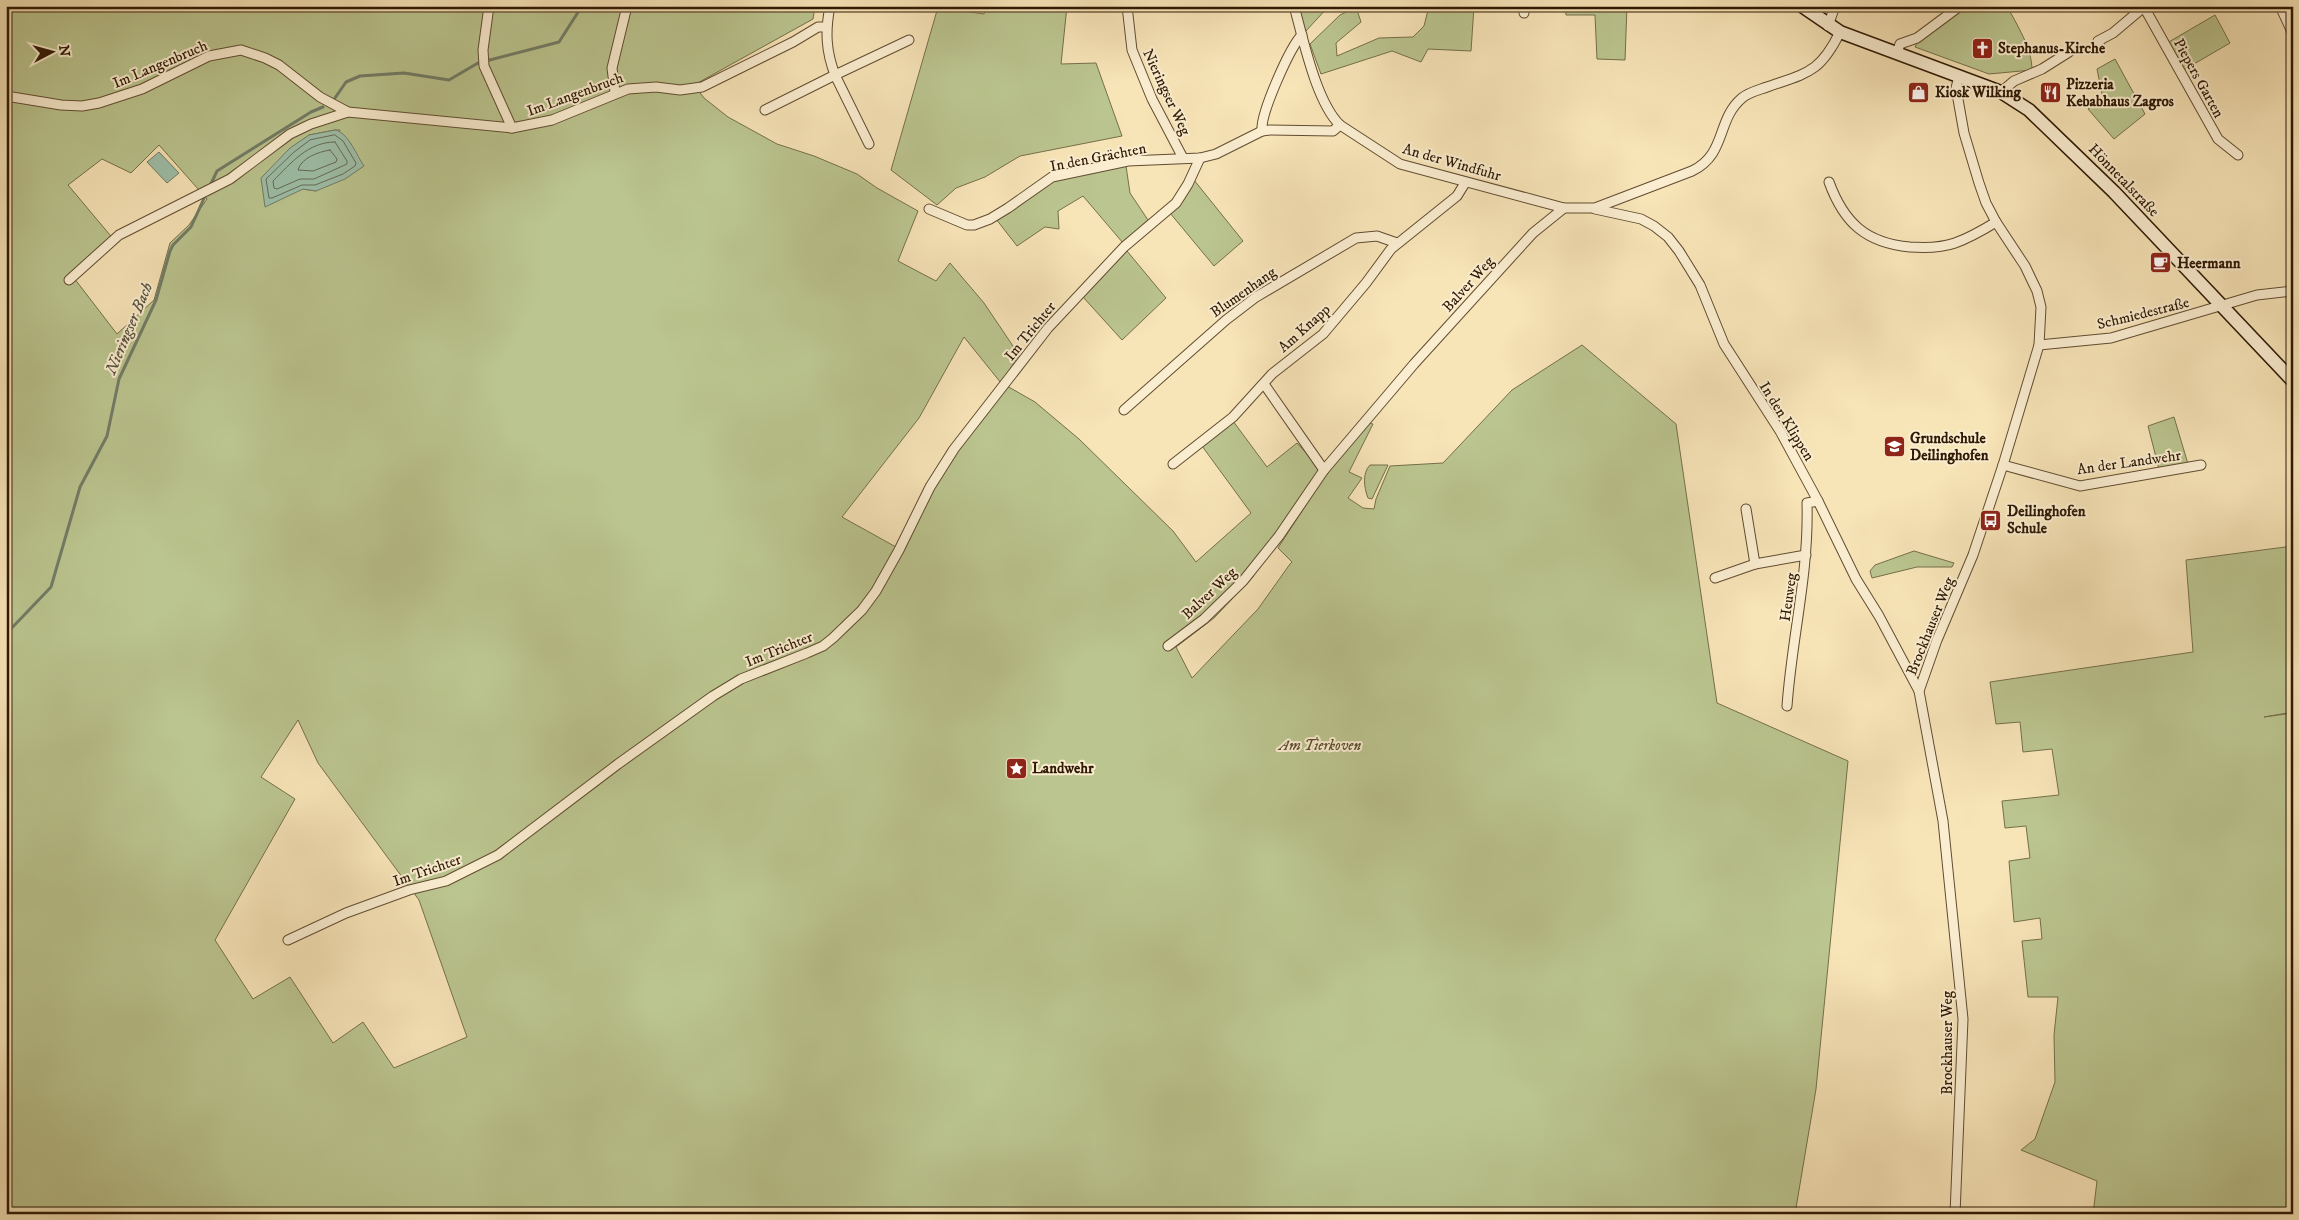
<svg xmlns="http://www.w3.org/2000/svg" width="2299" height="1220" font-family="'IM FELL DW Pica',serif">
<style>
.green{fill:#bbc58f;stroke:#756f4a;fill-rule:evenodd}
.water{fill:#9ebfa9;stroke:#727d67}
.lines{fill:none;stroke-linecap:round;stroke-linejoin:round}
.shore{stroke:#666c56;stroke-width:1}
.stream{stroke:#727d67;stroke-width:3}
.street-casing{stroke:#614c31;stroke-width:11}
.secondary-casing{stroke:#2f1904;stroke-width:15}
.street{stroke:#faedd0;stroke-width:9}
.secondary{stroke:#faedd0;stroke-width:12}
.labels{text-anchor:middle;stroke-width:4;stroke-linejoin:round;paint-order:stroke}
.poi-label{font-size:15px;font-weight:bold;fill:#2f1904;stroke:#faedd0;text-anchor:start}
.street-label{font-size:15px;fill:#2f1904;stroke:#faedd0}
.park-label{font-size:15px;font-style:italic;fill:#594d2e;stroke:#faedd0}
.water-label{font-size:16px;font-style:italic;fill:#56533e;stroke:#faedd0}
</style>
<rect width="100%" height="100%" fill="#f7e4b7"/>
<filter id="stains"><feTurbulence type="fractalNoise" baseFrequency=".004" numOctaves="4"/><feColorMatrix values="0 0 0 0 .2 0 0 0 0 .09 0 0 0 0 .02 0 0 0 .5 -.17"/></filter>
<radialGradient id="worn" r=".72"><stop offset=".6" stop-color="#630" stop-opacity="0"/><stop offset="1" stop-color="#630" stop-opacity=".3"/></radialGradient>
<!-- green -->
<g class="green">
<path d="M6 6H815L813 19 694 85 704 98 728 117 777 144 814 156 857 174 877 188 918 211 898 261 936 281 950 263 984 303 1019 355 1001 383 964 337 919 418 842 517 896 547 948 449 1007 386 1035 402 1079 439 1173 531 1196 562 1251 513 1202 446 1233 421 1267 467 1297 443 1322 470 1263 553 1253 577 1214 618 1176 647 1192 678 1258 609 1290 564 1292 562 1278 548 1328 471 1368 423 1373 424 1349 472 1362 478 1348 498 1363 508 1374 509 1376 499 1390 466 1443 463 1512 390 1582 345 1676 424 1717 703 1848 761 1816 1089 1795 1214H6ZM335 130H340L316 191 303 189 309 135ZM159 145 207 199 189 225 170 243 154 300 117 334 74 278 115 241 68 185 102 159 131 173ZM298 720 318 763 419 900 467 1037 394 1068 363 1022 333 1043 290 977 253 999 215 940 295 799 261 777Z"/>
<path d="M986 6H1067L1061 64 1096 63 1122 136 1020 156 985 177 956 188 937 205 891 170 938 7 984 14Z"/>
<path d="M1297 6H1329L1305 32Z"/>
<path d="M1429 6H1474L1471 51 1428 49 1421 62 1392 51 1321 74 1310 44 1340 15 1356 7 1361 22 1336 43 1337 56 1379 38 1413 37 1424 26Z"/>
<path d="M1565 6H1627L1625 60 1597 59 1595 15H1566Z"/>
<path d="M1970 6H2007C2017 25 2032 48 2032 70L1989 74 1915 47C1921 32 1956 15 1970 6Z"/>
<path d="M2215 15 2230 43 2182 71 2167 43Z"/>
<path d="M2115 59 2145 114 2114 139 2088 109 2103 99 2097 69Z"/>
<path d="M1126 166 1130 193 1148 220 1123 243 1083 196 1058 211 1059 229 1045 227 1017 246 996 219 1052 180Z"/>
<path d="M1194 180 1243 241 1214 266 1170 213Z"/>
<path d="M1127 251 1166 298 1122 340 1083 297Z"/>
<path d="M2174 417 2188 464 2159 469 2148 426Z"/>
<path d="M1370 465H1388L1372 499 1368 498C1364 488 1362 473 1370 465Z"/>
<path d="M2293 546V712L2264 717 2293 713V1214H2093L2097 1181 2021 1150 2035 1139 2055 1082 2054 1035 2058 997H2028L2022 941 2042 939 2040 918 2014 922 2009 861 2030 858 2026 826 2005 828 2002 801 2059 795 2052 749 2023 752 2020 722 1996 724 1990 682 2193 652 2186 560Z"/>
<path d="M1914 551 1954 563 1952 567H1917L1872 578 1870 571 1875 565Z"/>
</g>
<!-- water -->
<g class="water">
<path d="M335 130C348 132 357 156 364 166L345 179 316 191 303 189 265 207 261 178 290 148 309 135Z"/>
<path d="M159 152 179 173 167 183 147 162Z"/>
</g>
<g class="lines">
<!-- shore -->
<g class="shore">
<path d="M335 135 343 141 356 163 355 166 343 174 315 185H302L272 198H269L266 179 294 152 310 140Z"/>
<path d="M335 142 347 161V164L314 179H300L277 189 274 188 273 181C291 163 308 142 335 142Z"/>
<path d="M330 150 337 159 336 162 313 171 298 170C301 158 318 152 330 150Z"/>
</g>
<!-- stream -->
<g class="stream">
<path d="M335 98 346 82 360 76 404 73 449 80 478 63 559 42 582 6"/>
<path d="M210 186 217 171 311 112 323 107"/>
<path d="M6 634 51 587 80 487 107 436 119 379 156 300 170 251 173 245 191 227 206 194"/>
</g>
<defs>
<g id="street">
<path d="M489 6 483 50 484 66 512 128"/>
<path d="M1127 6 1132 50 1152 99 1183 158"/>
<path d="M1294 6C1303 38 1316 102 1340 125"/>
<path d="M2280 6 2293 34"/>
<path d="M2144 7 2218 139 2238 155"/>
<path d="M1524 13V6"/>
<path d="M1828 26 1835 6"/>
<path d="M2100 47 2098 41 2113 33 2145 6"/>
<path d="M1897 53 1900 44 1917 38 1960 6"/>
<path d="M615 92 612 68 627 6"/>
<path d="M2001 92 2014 81 2042 69 2069 52"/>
<path d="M6 96 61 105 82 106 99 103 142 89 209 56 241 50 265 58 279 65 320 97 348 112 512 128 552 120 628 89 656 87 680 90 702 87 793 42 818 27H826"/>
<path d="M765 110 835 75C826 51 825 32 830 6"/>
<path d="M1262 131C1260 114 1290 47 1302 35"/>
<path d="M869 144 835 75 909 40"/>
<path d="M1829 182C1844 223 1866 243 1910 247 1925 248 1941 248 1955 243 1969 238 1983 230 1996 222"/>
<path d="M929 209 967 225H974L990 219 1008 208 1052 177 1128 161 1200 158 1216 154 1262 131 1270 130 1333 131 1340 125 1400 164 1564 208H1595L1692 171C1727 154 1716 120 1742 98 1749 92 1759 90 1767 87 1807 73 1820 73 1840 32"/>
<path d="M1595 209 1641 219 1654 226 1668 237 1679 251 1700 285 1724 344 1780 431 1818 501 1856 579 1879 616 1919 691"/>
<path d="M69 280 119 235 230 179 290 134 311 124 348 112"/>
<path d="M2039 345 2111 338 2257 295 2293 291"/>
<path d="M1264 384 1324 470"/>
<path d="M1124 410 1226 320 1256 297 1356 238 1377 236 1397 243"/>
<path d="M1173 464 1233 417 1272 374 1323 334 1366 283 1391 249 1457 196 1465 183"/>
<path d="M2003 465 2080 486 2201 465"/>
<path d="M1746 509 1755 564 1806 555"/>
<path d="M1715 578 1755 564"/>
<path d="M1168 646 1204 619 1243 581 1279 536 1324 470 1414 364 1533 233 1564 208"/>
<path d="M1787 706C1792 636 1809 574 1807 503L1818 501"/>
<path d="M288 940 346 913 409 890 446 881 498 855 618 764 713 696 741 679 807 653 823 646 833 638 862 610 876 591 899 550 930 487 954 449 1048 328 1124 247 1176 203 1188 184 1200 158"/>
<path d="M1955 1214 1963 1019 1943 821 1919 691 1937 640 1973 555 2003 465 2039 345 2041 307 2037 291 2025 266 1996 222 1986 203 1979 183 1964 133 1956 88 1959 76"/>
</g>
<path id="secondary" d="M1802 6 1840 32 2001 92 2029 110 2114 192 2293 381"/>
</defs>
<!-- street casing -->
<use href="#street" class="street-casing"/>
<!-- secondary casing -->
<use href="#secondary" class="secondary-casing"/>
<!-- street -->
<use href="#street" class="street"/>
<!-- secondary -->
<use href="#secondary" class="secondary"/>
</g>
<!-- icons -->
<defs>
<symbol id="church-square" viewBox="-11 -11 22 22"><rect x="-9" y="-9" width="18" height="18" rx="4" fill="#8f2418" stroke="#faedd0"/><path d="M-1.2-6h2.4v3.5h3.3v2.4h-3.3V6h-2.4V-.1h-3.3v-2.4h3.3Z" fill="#fff"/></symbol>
<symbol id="shop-square" viewBox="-11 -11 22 22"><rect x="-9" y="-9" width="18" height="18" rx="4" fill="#8f2418" stroke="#faedd0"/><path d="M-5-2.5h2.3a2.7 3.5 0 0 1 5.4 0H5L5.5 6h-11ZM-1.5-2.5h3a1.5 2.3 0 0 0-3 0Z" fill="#fff"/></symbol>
<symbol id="restaurant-square" viewBox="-11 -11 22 22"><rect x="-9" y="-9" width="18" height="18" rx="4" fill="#8f2418" stroke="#faedd0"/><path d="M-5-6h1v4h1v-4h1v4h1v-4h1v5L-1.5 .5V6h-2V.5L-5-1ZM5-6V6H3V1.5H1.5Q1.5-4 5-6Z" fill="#fff"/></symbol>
<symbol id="cafe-square" viewBox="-11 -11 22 22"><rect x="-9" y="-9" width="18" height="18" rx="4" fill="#8f2418" stroke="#faedd0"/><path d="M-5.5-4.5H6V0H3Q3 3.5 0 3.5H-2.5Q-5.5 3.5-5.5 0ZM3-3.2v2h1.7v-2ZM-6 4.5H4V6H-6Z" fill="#fff"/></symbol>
<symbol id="school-square" viewBox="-11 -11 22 22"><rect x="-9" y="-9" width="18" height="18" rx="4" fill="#8f2418" stroke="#faedd0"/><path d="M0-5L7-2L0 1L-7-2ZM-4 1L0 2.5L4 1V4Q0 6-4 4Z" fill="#fff"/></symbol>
<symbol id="bus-square" viewBox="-11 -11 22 22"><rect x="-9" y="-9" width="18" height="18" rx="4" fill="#8f2418" stroke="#faedd0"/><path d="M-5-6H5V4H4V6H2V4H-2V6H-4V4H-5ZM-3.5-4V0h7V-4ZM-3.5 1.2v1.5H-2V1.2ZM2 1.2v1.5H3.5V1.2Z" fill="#fff"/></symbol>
<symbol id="sight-square" viewBox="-11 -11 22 22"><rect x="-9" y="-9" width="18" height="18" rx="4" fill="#8f2418" stroke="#faedd0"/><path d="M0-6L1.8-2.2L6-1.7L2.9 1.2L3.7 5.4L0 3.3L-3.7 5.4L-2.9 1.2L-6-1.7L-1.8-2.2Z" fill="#fff"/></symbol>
</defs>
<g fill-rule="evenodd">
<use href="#church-square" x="1970" y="36" width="25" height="25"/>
<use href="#shop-square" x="1906" y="80" width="25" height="25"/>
<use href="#restaurant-square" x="2038" y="80" width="25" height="25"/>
<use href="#cafe-square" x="2148" y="250" width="25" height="25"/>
<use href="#school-square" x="1882" y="434" width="25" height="25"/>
<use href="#bus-square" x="1978" y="508" width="25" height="25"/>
<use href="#sight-square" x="1004" y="756" width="25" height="25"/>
</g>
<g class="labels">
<!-- poi labels -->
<g class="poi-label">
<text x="1998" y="53">Stephanus-Kirche</text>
<text x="2066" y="89">Pizzeria<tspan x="2066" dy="17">Kebabhaus Zagros</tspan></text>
<text x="1935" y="97">Kiosk Wilking</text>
<text x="2177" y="268">Heermann</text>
<text x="1910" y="443">Grundschule<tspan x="1910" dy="17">Deilinghofen</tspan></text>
<text x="2007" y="516">Deilinghofen<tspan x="2007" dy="17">Schule</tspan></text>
<text x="1032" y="773">Landwehr</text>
</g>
<!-- street labels -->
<g class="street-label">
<text transform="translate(160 64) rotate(-23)" y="5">Im Langenbruch</text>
<text transform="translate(2199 78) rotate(61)" y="5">Piepers Garten</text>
<text transform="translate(1167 92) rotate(65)" y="5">Nieringser Weg</text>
<text transform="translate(575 94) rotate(-20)" y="5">Im Langenbruch</text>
<text transform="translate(1098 157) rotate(-11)" y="5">In den Grächten</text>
<text transform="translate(1452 162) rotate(16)" y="5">An der Windfuhr</text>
<text transform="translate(2124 180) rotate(46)" y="5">Hönnetalstraße</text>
<text transform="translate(1468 284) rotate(-48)" y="5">Balver Weg</text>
<text transform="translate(1243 292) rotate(-35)" y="5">Blumenhang</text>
<text transform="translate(2143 313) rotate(-14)" y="5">Schmiedestraße</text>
<text transform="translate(1304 328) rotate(-42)" y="5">Am Knapp</text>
<text transform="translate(1030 331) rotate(-51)" y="5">Im Trichter</text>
<text transform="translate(1787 421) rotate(58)" y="5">In den Klippen</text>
<text transform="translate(2129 462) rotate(-8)" y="5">An der Landwehr</text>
<text transform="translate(1209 593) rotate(-43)" y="5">Balver Weg</text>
<text transform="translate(1788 597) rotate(-82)" y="5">Heuweg</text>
<text transform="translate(1930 626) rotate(-68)" y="5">Brockhauser Weg</text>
<text transform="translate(779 649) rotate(-22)" y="5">Im Trichter</text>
<text transform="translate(427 870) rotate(-19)" y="5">Im Trichter</text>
<text transform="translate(1947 1043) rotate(-90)" y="5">Brockhauser Weg</text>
</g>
<!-- park labels -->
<g class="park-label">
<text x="1320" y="750">Am Tierkoven</text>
</g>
<!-- water labels -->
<g class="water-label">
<text transform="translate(128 328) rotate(-67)" y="6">Nieringser Bach</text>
</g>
</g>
<!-- margin -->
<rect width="2299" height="1220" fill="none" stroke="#f7e4b7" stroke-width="25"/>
<rect x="8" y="8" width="2284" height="1205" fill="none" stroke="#2f1904" stroke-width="2.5"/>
<rect x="12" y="12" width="2274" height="1195" fill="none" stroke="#2f1904"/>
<!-- north arrow -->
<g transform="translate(52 52) rotate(84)" stroke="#faedd0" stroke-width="4" paint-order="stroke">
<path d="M0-4L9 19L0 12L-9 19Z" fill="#2f1904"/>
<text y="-8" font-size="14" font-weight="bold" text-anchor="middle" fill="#2f1904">N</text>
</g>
<rect width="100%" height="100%" filter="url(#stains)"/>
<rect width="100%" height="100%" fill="url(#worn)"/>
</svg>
